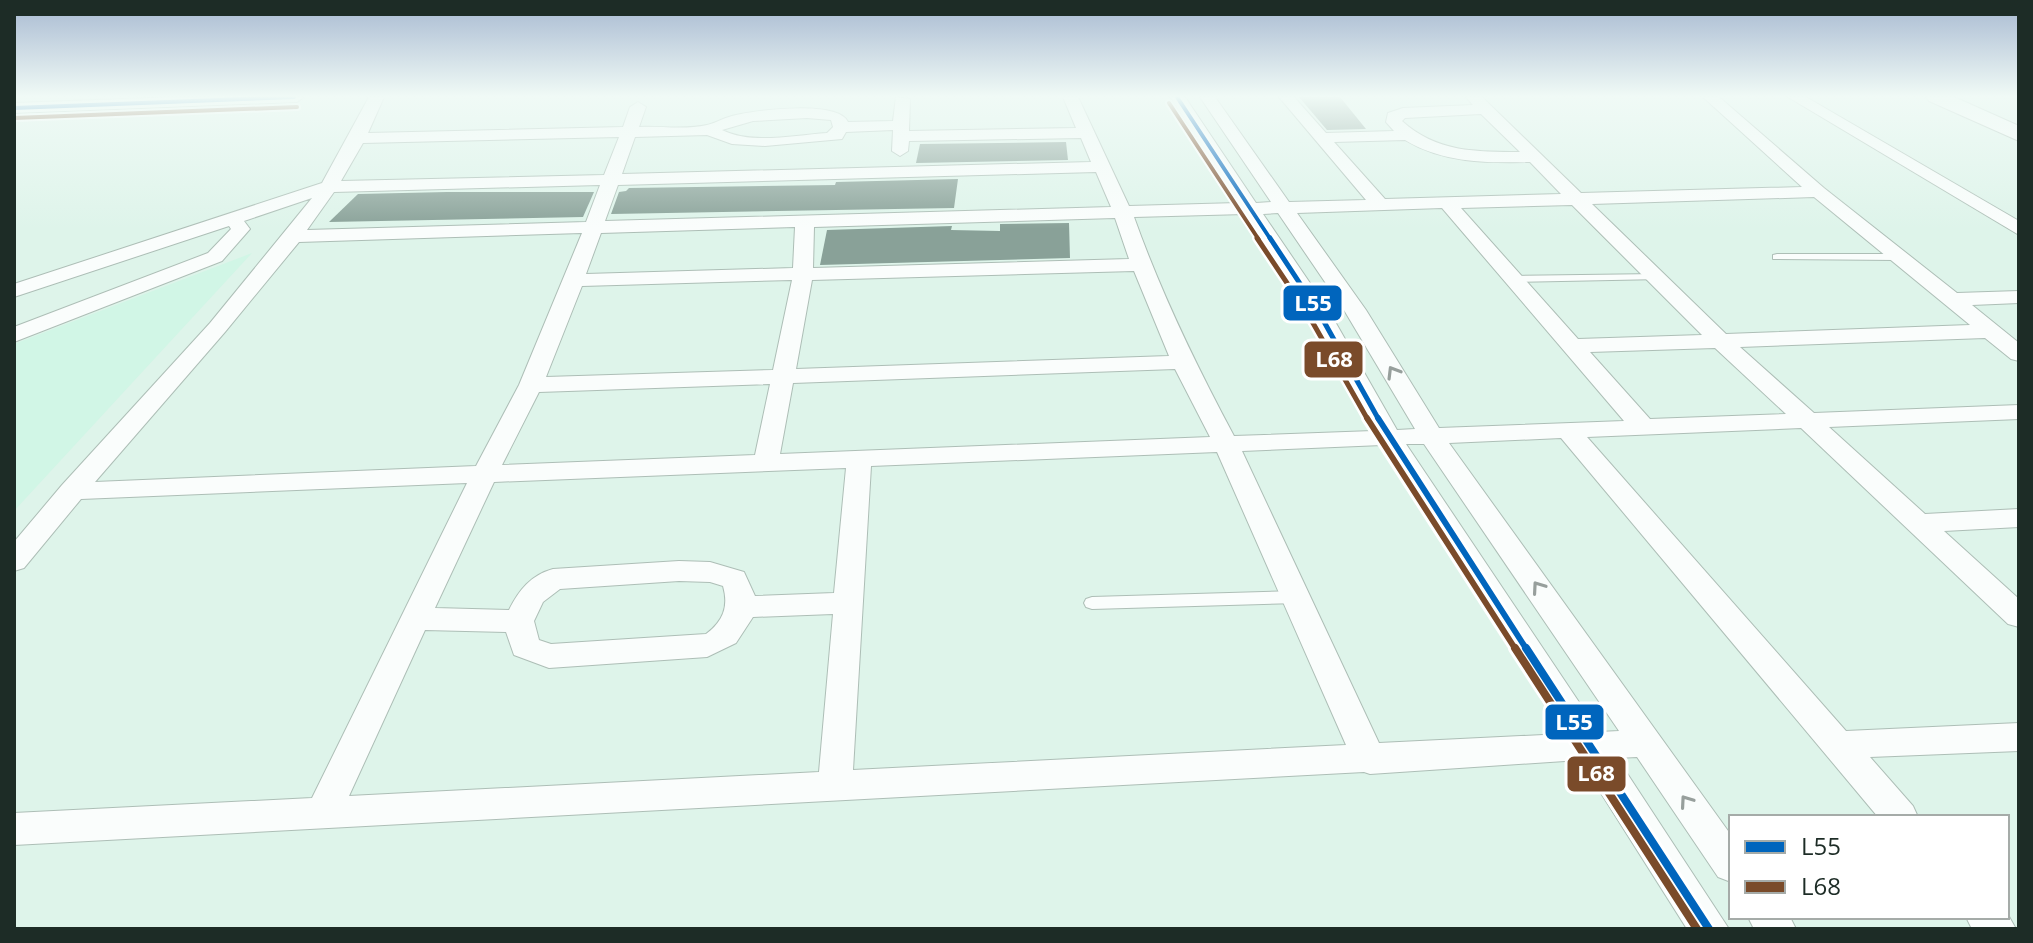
<svg xmlns="http://www.w3.org/2000/svg" width="2033" height="943" font-family="'Open Sans',sans-serif">
<style>
.built{fill:#d1f6e6}
.building{fill:#89a198}
.lines{fill:none;stroke-linecap:round;stroke-linejoin:round}
.service-casing{stroke:#adbeb6;stroke-width:2}
.minor-casing{stroke:#adbeb6;stroke-width:2}
.secondary-casing{stroke:#adbeb6;stroke-width:2}
.service{fill:#fafdfc;fill-rule:evenodd}
.minor{fill:#fafdfc;fill-rule:evenodd}
.secondary{fill:#fafdfc;fill-rule:evenodd}
.bus-1-far3-casing{stroke:#fff;stroke-width:8}
.bus-1-far2-casing{stroke:#fff;stroke-width:10}
.bus-1-far1-casing{stroke:#fff;stroke-width:12}
.bus-1-casing{stroke:#fff;stroke-width:14}
.bus-2-far3-casing{stroke:#fff;stroke-width:8}
.bus-2-far2-casing{stroke:#fff;stroke-width:10}
.bus-2-far1-casing{stroke:#fff;stroke-width:12}
.bus-2-casing{stroke:#fff;stroke-width:14}
.bus-1-far3{stroke:#0065bd;stroke-width:4}
.bus-1-far2{stroke:#0065bd;stroke-width:5}
.bus-1-far1{stroke:#0065bd;stroke-width:6}
.bus-1{stroke:#0065bd;stroke-width:8}
.bus-2-far3{stroke:#7a4b2a;stroke-width:4}
.bus-2-far2{stroke:#7a4b2a;stroke-width:5}
.bus-2-far1{stroke:#7a4b2a;stroke-width:6}
.bus-2{stroke:#7a4b2a;stroke-width:8}
.oneway{stroke:#979f9c}
.line-badge{stroke:#fff;stroke-width:3}
.badge-label{font-size:22px;text-anchor:middle;font-weight:bold;fill:#fff}
</style>
<rect width="100%" height="100%" fill="#def4ea"/>
<!-- built -->
<path class="built" d="M252 253 14 511V344Z"/>
<!-- building -->
<g class="building">
<path d="M1299 97H1340L1366 129 1327 130Z"/>
<path d="M1066 142 1068 160 916 163 920 144Z"/>
<path d="M958 179 954 208 611 214 619 192 626 191 629 188 835 185 836 182Z"/>
<path d="M447 192H594L583 217 329 222 358 194Z"/>
<path d="M1069 223 1070 258 820 265 827 230 952 226 951 230 1000 231V224Z"/>
</g>
<g class="lines">
<defs>
<g id="service">
<path d="M1777 254H1896L1901 257 1896 260 1773 259V255Z"/>
<path d="M1658 274 1663 277 1662 279 1515 282 1510 279 1515 276Z"/>
<path d="M1298 591 1304 593 1306 597 1304 601 1298 603 1092 609 1086 607 1084 603 1086 599 1092 597Z"/>
</g>
<g id="minor">
<path d="M177 97H304L297 102 14 113V103Z"/>
<path d="M369 97H384L368 133 623 127 630 107 638 102 646 107 639 127C660 126 686 130 707 125 716 123 725 117 736 115 757 110 838 100 848 122L893 121 896 97 910 99 909 131 1076 128 1063 97H1078L1129 206 1238 203 1170 97H1185L1256 203 1271 202 1200 97H1215L1289 202 1366 200 1279 97H1294L1326 133 1394 131 1386 122 1388 113 1403 108 1473 105 1466 97H1482L1581 193 1802 187 1703 97H1719L1824 188 1957 293 2019 291V303L1972 305 2019 343V361L2011 359 1985 338 1740 347 1814 413 2019 405V419L1829 427 1925 514 2019 509V527L1944 531 2019 599V627L2008 624 1801 428 1587 437 1846 731 2019 723V751L1870 757 1913 806 1918 817H1878L1561 438 1449 443 1731 835V882L1718 877 1637 757 1617 758 1729 929H1687L1580 760 1370 774 1364 772 14 845V813L312 798 467 483 81 499 24 568 14 571V542L62 485 210 323 312 198 244 221 250 229 222 261 14 342V327L208 253 231 229 229 226 14 297V284L322 183ZM1481 114 1520 152C1476 152 1436 152 1402 121L1405 118ZM807 118 831 120 833 127 827 133C795 135 751 145 722 130L753 121ZM893 130 892 151 900 156 908 151 909 141 1081 138 1091 162 622 174 635 137 707 135 732 144 765 146 842 139 846 132ZM619 137 604 175 341 181 363 143ZM1405 140C1443 163 1486 163 1530 162L1561 194 1385 199 1334 142ZM1096 172 1111 207 605 221 618 185ZM600 185 586 222 307 230 334 192ZM1814 197 1970 325 1726 334 1592 204ZM1572 205 1702 335 1578 339 1461 208ZM1442 208 1624 421 1439 428 1366 310 1297 213ZM1278 213 1344 310 1415 429 1397 430 1329 311 1263 214ZM1245 214 1307 311 1373 431 1234 436C1196 365 1161 293 1134 217ZM1115 218 1129 259 813 268 814 227ZM795 227 793 268 586 274 601 233ZM582 233 519 385 476 466 95 482 225 332 299 242ZM1134 271 1169 356 796 369 812 280ZM792 280 773 370 546 377 582 286ZM1715 348 1786 414 1650 419 1590 352ZM1175 369 1210 437 780 454 793 383ZM770 384 755 455 502 465 539 392ZM1406 444H1424L1619 731 1599 732ZM1382 445 1563 734 1379 743 1242 451ZM1217 452 1346 745 853 770 871 466ZM846 468 834 593 755 596 744 572 710 562 679 561 553 569C531 575 519 590 509 610L435 608 494 482ZM679 581 710 582 723 586C729 607 723 621 706 634L551 644 539 640 534 621 543 602 560 589ZM833 614 819 772 349 796 425 630 506 632 514 655 549 668 707 657 736 643 753 617Z"/>
<path d="M1788 97H1806L2019 221V235Z"/>
<path d="M2007 913 2016 929H1972L1966 917H2007Z"/>
<path d="M1748 917H1790L1796 929H1754Z"/>
</g>
<path id="secondary" d="M1926 97H1954L2019 126V141L1929 101Z"/>
</defs>
<!-- service casing -->
<use href="#service" class="service-casing"/>
<!-- minor casing -->
<use href="#minor" class="minor-casing"/>
<!-- secondary casing -->
<use href="#secondary" class="secondary-casing"/>
<!-- service -->
<use href="#service" class="service"/>
<!-- minor -->
<use href="#minor" class="minor"/>
<!-- secondary -->
<use href="#secondary" class="secondary"/>
<defs>
<g id="bus-1-far3">
<path d="M1177 97 1271 240"/>
<path d="M14 108 294 97"/>
</g>
<path id="bus-1-far2" d="M1270 238 1318 311 1379 420"/>
<path id="bus-1-far1" d="M1378 418 1527 650"/>
<path id="bus-1" d="M1526 648 1709 929"/>
<g id="bus-2-far3">
<path d="M1169 103 1259 240"/>
<path d="M14 118 297 107"/>
</g>
<path id="bus-2-far2" d="M1257 238 1309 316 1368 420"/>
<path id="bus-2-far1" d="M1367 418 1516 650"/>
<path id="bus-2" d="M1515 648 1697 929"/>
</defs>
<!-- bus-1-far3 casing -->
<use href="#bus-1-far3" class="bus-1-far3-casing"/>
<!-- bus-1-far2 casing -->
<use href="#bus-1-far2" class="bus-1-far2-casing"/>
<!-- bus-1-far1 casing -->
<use href="#bus-1-far1" class="bus-1-far1-casing"/>
<!-- bus-1 casing -->
<use href="#bus-1" class="bus-1-casing"/>
<!-- bus-2-far3 casing -->
<use href="#bus-2-far3" class="bus-2-far3-casing"/>
<!-- bus-2-far2 casing -->
<use href="#bus-2-far2" class="bus-2-far2-casing"/>
<!-- bus-2-far1 casing -->
<use href="#bus-2-far1" class="bus-2-far1-casing"/>
<!-- bus-2 casing -->
<use href="#bus-2" class="bus-2-casing"/>
<!-- bus-1-far3 -->
<use href="#bus-1-far3" class="bus-1-far3"/>
<!-- bus-1-far2 -->
<use href="#bus-1-far2" class="bus-1-far2"/>
<!-- bus-1-far1 -->
<use href="#bus-1-far1" class="bus-1-far1"/>
<!-- bus-1 -->
<use href="#bus-1" class="bus-1"/>
<!-- bus-2-far3 -->
<use href="#bus-2-far3" class="bus-2-far3"/>
<!-- bus-2-far2 -->
<use href="#bus-2-far2" class="bus-2-far2"/>
<!-- bus-2-far1 -->
<use href="#bus-2-far1" class="bus-2-far1"/>
<!-- bus-2 -->
<use href="#bus-2" class="bus-2"/>
</g>
<!-- one-way arrows -->
<defs><path id="oneway-chevron" d="M-2-3.5L2.5 0L-2 3.5" fill="none" stroke-width="1.6" stroke-linecap="round" stroke-linejoin="round" transform="scale(2)"/></defs>
<g class="oneway">
<use href="#oneway-chevron" transform="translate(1393 372) rotate(-121)"/>
<use href="#oneway-chevron" transform="translate(1538 587) rotate(-125)"/>
<use href="#oneway-chevron" transform="translate(1686 801) rotate(-125)"/>
</g>
<!-- sky -->
<linearGradient id="sky" x2="0" y2="1"><stop stop-color="#a7b9d1"/><stop offset="0.42" stop-color="#f0faf6"/><stop offset="1" stop-color="#f0faf6" stop-opacity="0"/></linearGradient>
<rect width="2033" height="229" fill="url(#sky)"/>
<g class="line-badge">
<rect x="1282" y="284" width="61" height="38" rx="8" fill="#0065bd"/>
<rect x="1303" y="340" width="61" height="39" rx="8" fill="#7a4b2a"/>
<rect x="1544" y="703" width="61" height="38" rx="8" fill="#0065bd"/>
<rect x="1566" y="755" width="61" height="38" rx="8" fill="#7a4b2a"/>
</g>
<g class="badge-label">
<text x="1313" y="311">L55</text>
<text x="1334" y="367">L68</text>
<text x="1574" y="730">L55</text>
<text x="1596" y="781">L68</text>
</g>
<!-- border -->
<rect width="2033" height="943" fill="none" stroke="#1d2c26" stroke-width="32"/>
<!-- legend -->
<rect x="1729" y="815" width="280" height="104" fill="#ffffff" stroke="#a5aba8" stroke-width="2"/>
<rect x="1745" y="841" width="40" height="12" fill="#0065bd" stroke="#a5aba8" stroke-width="2"/>
<text x="1801" y="855" font-size="24" fill="#1d2c26">L55</text>
<rect x="1745" y="881" width="40" height="12" fill="#7a4b2a" stroke="#a5aba8" stroke-width="2"/>
<text x="1801" y="895" font-size="24" fill="#1d2c26">L68</text>
</svg>
